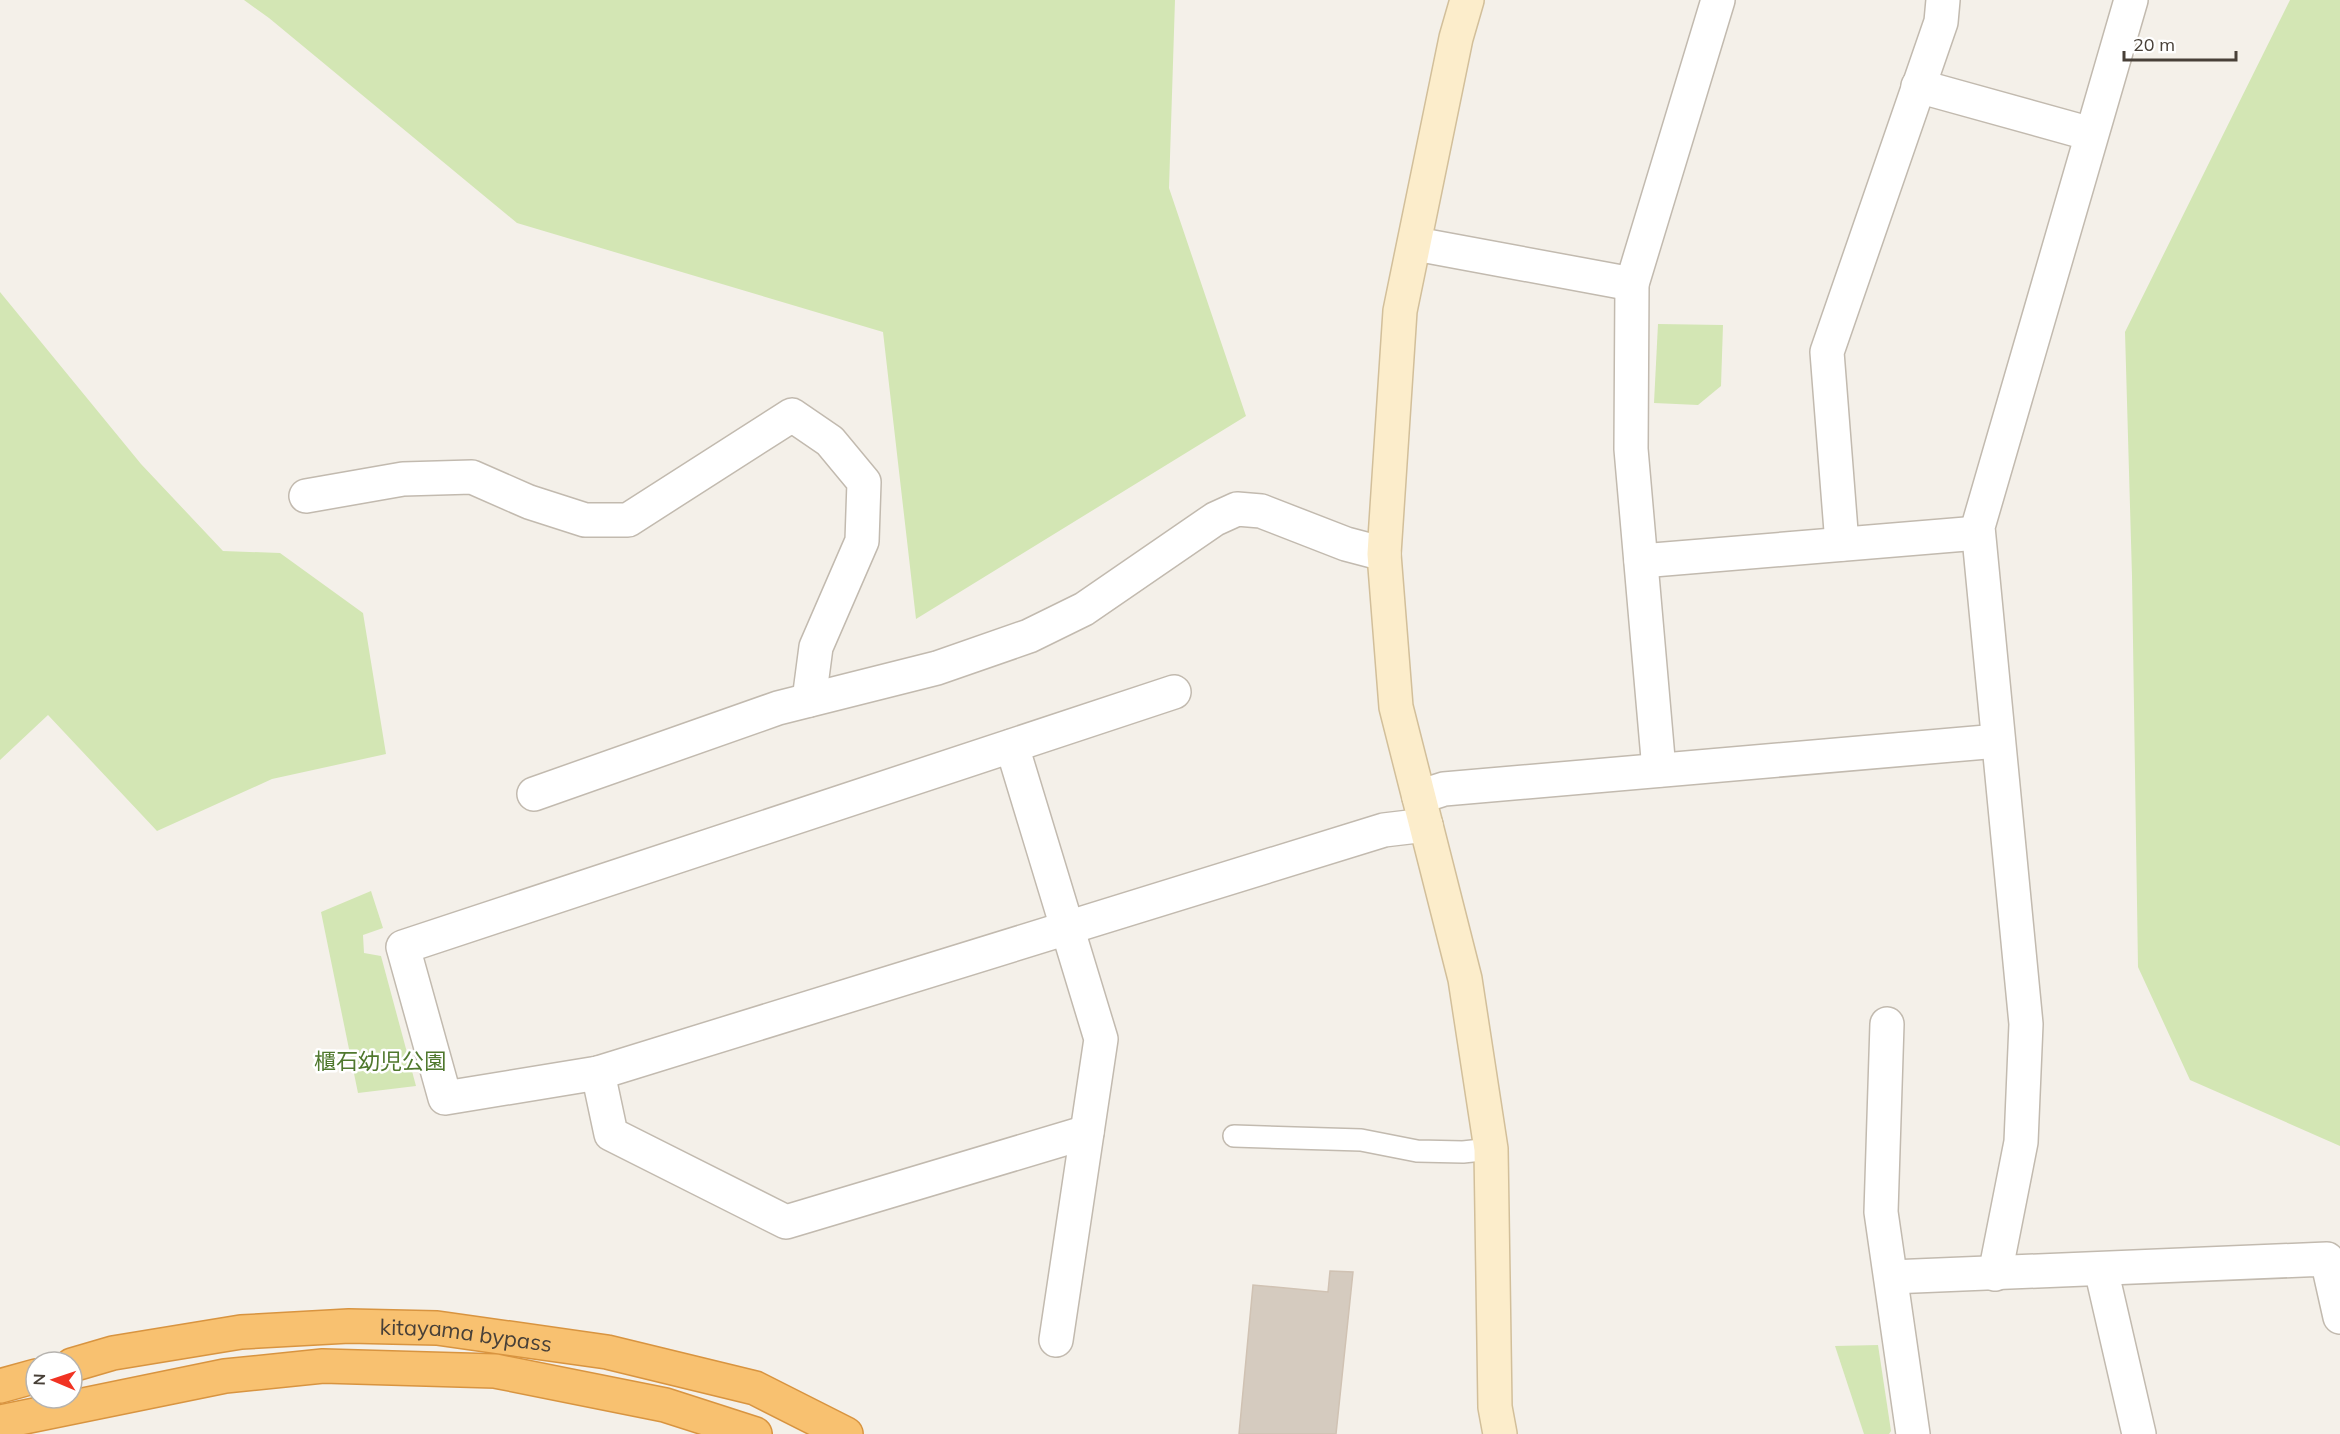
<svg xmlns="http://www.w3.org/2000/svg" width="2340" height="1434" font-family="Mulish,'Noto Sans JP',sans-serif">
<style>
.green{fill:#d3e6b4}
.building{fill:#d5cbbf;stroke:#d0c2b3;stroke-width:1.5}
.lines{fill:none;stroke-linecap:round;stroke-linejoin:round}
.lane-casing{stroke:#c2baaf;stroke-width:24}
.street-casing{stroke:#c2baaf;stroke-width:36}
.secondary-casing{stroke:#d2bf9a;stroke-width:36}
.highway-casing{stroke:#d89440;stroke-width:36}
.lane{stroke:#fff;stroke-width:21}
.street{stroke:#fff;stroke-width:33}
.secondary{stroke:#fcedcb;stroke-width:33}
.highway{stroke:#f8c170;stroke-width:33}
.labels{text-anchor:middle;stroke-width:5;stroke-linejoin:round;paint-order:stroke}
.park-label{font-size:22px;fill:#4f782d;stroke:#fff}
.street-label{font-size:22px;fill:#484038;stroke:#fff}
</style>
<rect width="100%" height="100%" fill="#f4f0e9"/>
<!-- green -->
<g class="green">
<path d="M244 0H1175L1169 188 1246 416 916 619 883 332 517 223 269 18Z"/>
<path d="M2290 0H2340V1146L2190 1080 2138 967 2132 576 2125 332Z"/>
<path d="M0 292 141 464 223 551 280 553 363 613 386 754 272 779 157 831 48 715 0 760Z"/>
<path d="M1658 324 1723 325 1721 386 1698 405 1654 403Z"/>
<path d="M371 891 383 928 363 935 364 953 381 956 416 1086 358 1093 321 912Z"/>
<path d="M1878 1345 1891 1431 1889 1434H1864L1835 1346Z"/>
</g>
<!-- building -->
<path class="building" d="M1330 1271 1353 1272 1336 1434H1239L1253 1285 1328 1292Z"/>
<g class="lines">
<defs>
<path id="lane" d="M1234 1136 1361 1140 1417 1151 1463 1152 1491 1149"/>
<g id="street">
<path d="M1918 86 2091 134"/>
<path d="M1416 244 1632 284"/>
<path d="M306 496 403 479 472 477 529 502 585 520H628L792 415 830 441 864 482 862 541 816 647 809 700"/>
<path d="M1842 544 1827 352 1941 22 1943 0"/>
<path d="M1641 561 1978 533"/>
<path d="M1174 692 403 947 445 1098 598 1073 1384 830 1426 825"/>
<path d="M1012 746 1101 1039 1056 1340"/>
<path d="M1659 770 1631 449 1632 284 1718 0"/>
<path d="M534 794 778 708 937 668 1029 636 1084 609 1215 519 1237 509 1261 511 1346 544 1384 554"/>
<path d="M1419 797 1444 789 1998 741"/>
<path d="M1887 1024 1881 1212 1913 1434"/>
<path d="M598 1073 611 1134 786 1222 1087 1132"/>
<path d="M2101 1269 2139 1434"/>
<path d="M1995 1274 2021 1142 2026 1024 1978 527 2131 0"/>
<path d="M1891 1277 2327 1259 2340 1317"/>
</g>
<path id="secondary" d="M1467 0 1456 38 1400 311 1384 554 1396 707 1465 979 1491 1149 1495 1407 1500 1434"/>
<g id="highway">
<path id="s1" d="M72 1365 113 1353 241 1332 349 1326 437 1328 607 1352 755 1388 846 1434"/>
<path d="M0 1386 36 1376"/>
<path d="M0 1422 225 1376 323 1366 495 1371 665 1405 755 1434"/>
</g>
</defs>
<!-- lane casing -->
<use href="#lane" class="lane-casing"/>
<!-- street casing -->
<use href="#street" class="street-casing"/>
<!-- secondary casing -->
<use href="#secondary" class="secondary-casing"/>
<!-- highway casing -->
<use href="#highway" class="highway-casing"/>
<!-- lane -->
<use href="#lane" class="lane"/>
<!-- street -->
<use href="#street" class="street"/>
<!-- secondary -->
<use href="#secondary" class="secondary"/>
<!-- highway -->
<use href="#highway" class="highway"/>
</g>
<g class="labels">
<!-- park labels -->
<g class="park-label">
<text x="380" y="1069">櫃石幼児公園</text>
</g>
<!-- street labels -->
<g class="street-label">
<text dy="8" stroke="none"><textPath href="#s1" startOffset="398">kitayama bypass</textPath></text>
</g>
</g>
<!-- north arrow -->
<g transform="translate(54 1380) rotate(272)"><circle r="28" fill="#ffffff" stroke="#b6b3af" stroke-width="1.5"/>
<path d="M0-4.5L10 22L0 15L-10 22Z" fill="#f13323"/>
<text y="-9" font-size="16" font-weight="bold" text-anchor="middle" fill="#484038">N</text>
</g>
<!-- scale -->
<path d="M2124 51v9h112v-9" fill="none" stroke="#484038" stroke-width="3"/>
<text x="2133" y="51" font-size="18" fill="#484038" stroke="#ffffff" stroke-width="4.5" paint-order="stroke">20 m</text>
</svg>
